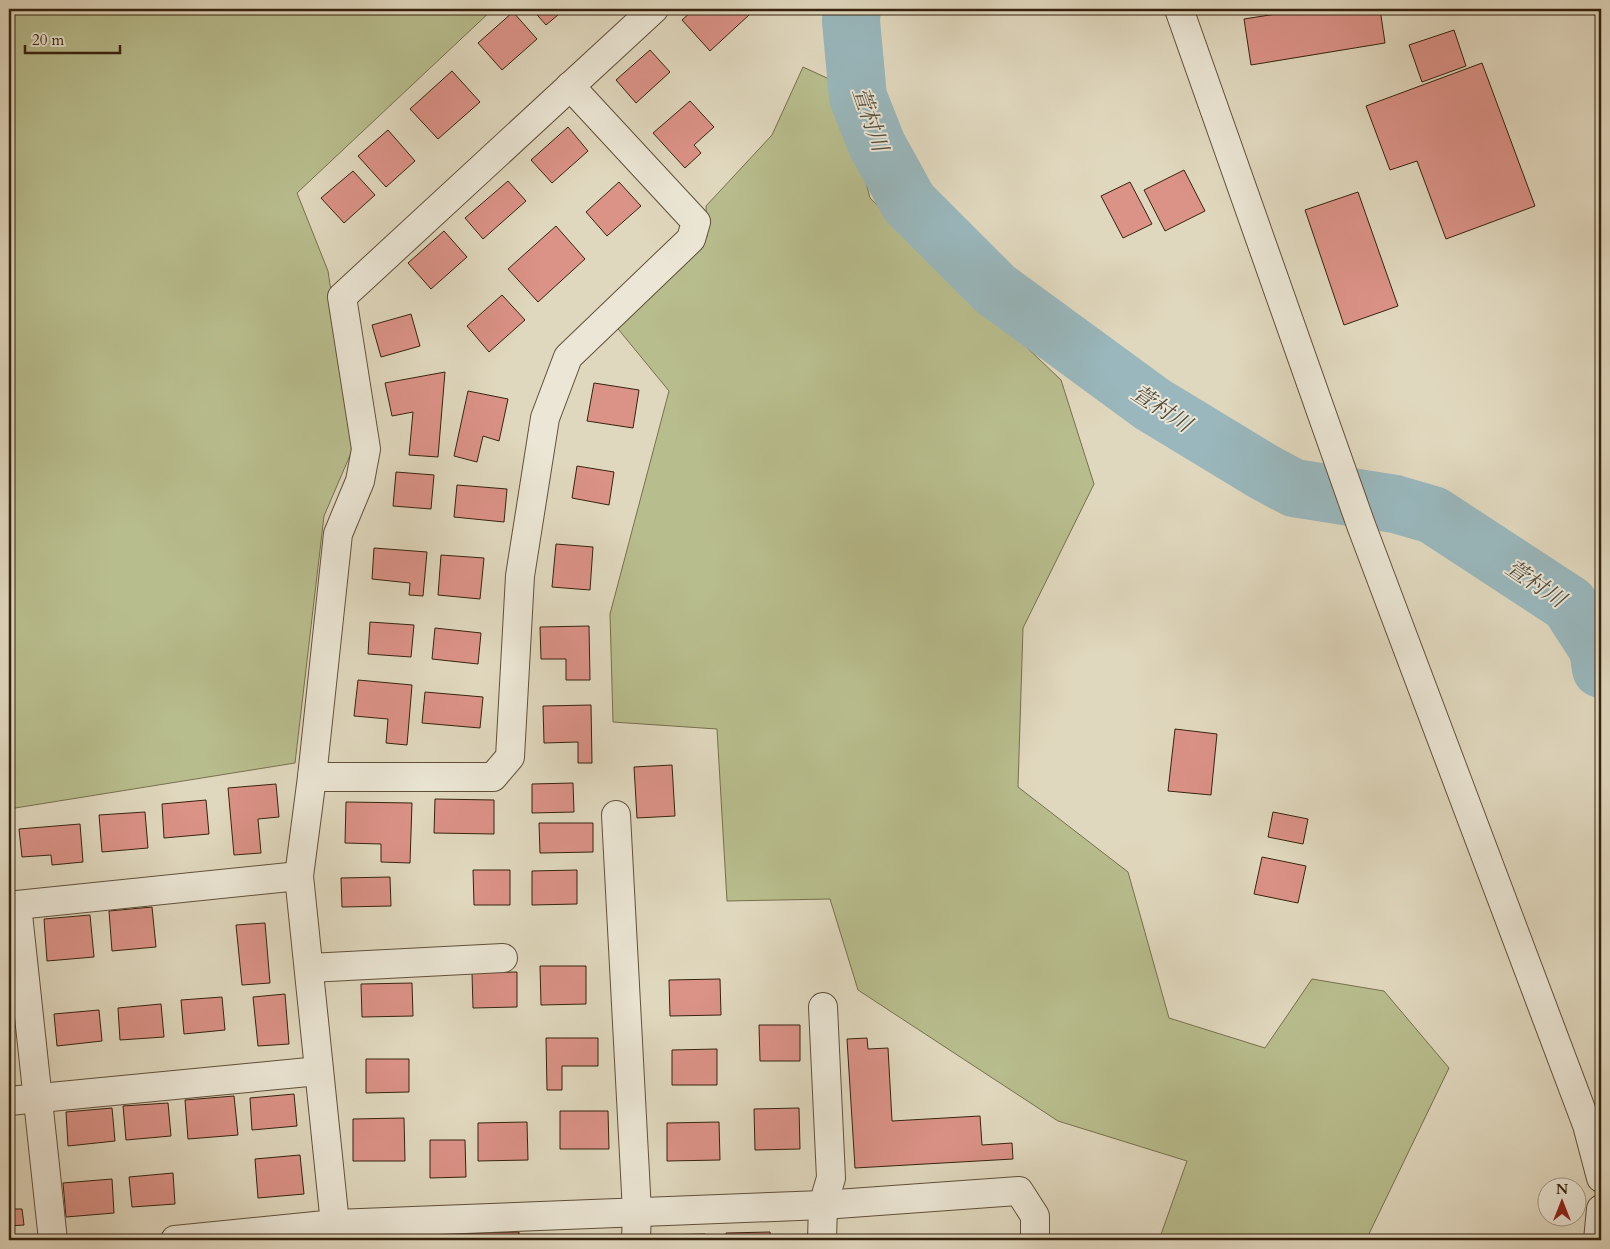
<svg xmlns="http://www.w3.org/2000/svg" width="1610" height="1249" font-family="Cardo,'Noto Serif JP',serif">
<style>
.green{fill:#b8bd8d;stroke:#77704e}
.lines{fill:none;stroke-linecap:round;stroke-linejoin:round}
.river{stroke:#99b7bc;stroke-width:58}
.building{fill:#db9287;stroke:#36230e}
.minor-casing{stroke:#60503a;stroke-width:30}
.minor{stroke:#ebe6d5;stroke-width:28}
.labels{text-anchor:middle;stroke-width:4;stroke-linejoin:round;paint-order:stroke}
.water-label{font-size:22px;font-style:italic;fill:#544f42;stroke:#ebe6d5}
</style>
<rect width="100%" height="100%" fill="#e0d8be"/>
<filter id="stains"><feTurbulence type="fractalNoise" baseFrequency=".004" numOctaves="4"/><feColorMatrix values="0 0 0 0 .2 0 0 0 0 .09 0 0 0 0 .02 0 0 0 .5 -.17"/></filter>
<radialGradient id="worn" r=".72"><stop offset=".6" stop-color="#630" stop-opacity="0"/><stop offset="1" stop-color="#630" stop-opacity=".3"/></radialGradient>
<!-- green -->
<g class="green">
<path d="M9 9H493L297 193 328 271 354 446 324 516 295 763 9 809Z"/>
<path d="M803 67 840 84 870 198 1061 380 1094 484 1023 628 1018 787 1128 872 1169 1018 1265 1048 1312 979 1384 991 1449 1068 1366 1240H1159L1187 1161 1058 1121 858 990 830 899 727 901 717 729 613 722 610 614 669 391 614 324 707 237 706 206 772 135Z"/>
</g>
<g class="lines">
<!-- river -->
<path class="river" d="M852 9 851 21 858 97 877 145 909 203 995 289 1152 404 1264 472 1294 488 1395 504 1433 515 1569 604 1598 649 1601 669"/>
</g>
<!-- building -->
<g class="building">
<path d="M532 9H565L546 25Z"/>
<path d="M694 9H743L749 15 710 51 682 20Z"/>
<path d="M1308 9H1380L1385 43 1251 65 1244 19Z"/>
<path d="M513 12 537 39 502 70 478 43Z"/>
<path d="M1454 30 1466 66 1422 82 1409 45Z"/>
<path d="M650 50 670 72 636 103 616 80Z"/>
<path d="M1482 63 1535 206 1446 239 1417 161 1390 170 1366 106Z"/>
<path d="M452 71 480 102 438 139 410 109Z"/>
<path d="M690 101 714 127 694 145 701 153 685 168 653 133Z"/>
<path d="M568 127 588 151 552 183 531 160Z"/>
<path d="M388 130 415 161 386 187 358 156Z"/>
<path d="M1184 170 1205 211 1165 231 1144 190Z"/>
<path d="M353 171 375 195 344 223 321 198Z"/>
<path d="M508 181 526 201 483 239 465 218Z"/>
<path d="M619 182 641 206 607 236 586 212Z"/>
<path d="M1130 182 1152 224 1123 238 1101 196Z"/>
<path d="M1358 192 1398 306 1344 325 1305 210Z"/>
<path d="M556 226 585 259 538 302 508 269Z"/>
<path d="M444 231 467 257 431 289 408 263Z"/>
<path d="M502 295 525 320 489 352 467 326Z"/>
<path d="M411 314 420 346 381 357 372 325Z"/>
<path d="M445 372 438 457 409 455 413 412 392 416 385 383Z"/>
<path d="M594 383 639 390 633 428 587 421Z"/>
<path d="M468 391 508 399 499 441 483 436 477 462 454 456Z"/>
<path d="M577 466 614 472 609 505 572 498Z"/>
<path d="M396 472 434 475 431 509 393 506Z"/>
<path d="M457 485 507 489 504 522 454 517Z"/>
<path d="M556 544 593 547 590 590 552 587Z"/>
<path d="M374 548 427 552 423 596 409 595 410 583 372 579Z"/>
<path d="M441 555 484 558 480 599 438 595Z"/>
<path d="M370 622 414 625 411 657 368 654Z"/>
<path d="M589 626 590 680H566V659H541L540 627Z"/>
<path d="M435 628 481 633 478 664 432 659Z"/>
<path d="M358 680 412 685 407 745 386 743 388 719 354 716Z"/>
<path d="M425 692 483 697 480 728 422 723Z"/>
<path d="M591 705 592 763H578V742L544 743 543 706Z"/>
<path d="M1175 729 1217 734 1211 795 1168 791Z"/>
<path d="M672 765 675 816 637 818 634 767Z"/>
<path d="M573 783 574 812 532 813V784Z"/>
<path d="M276 784 279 817 258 819 261 853 234 855 228 788Z"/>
<path d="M435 799 494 800V834L434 833Z"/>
<path d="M206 800 209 834 164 838 162 804Z"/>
<path d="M346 802 412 803 410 863 381 862V844L345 843Z"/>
<path d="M145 812 148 848 102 852 99 815Z"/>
<path d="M1273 812 1308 819 1303 844 1268 837Z"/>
<path d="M539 823H593V852L540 853Z"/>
<path d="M80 824 83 862 52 865 51 855 22 857 19 829Z"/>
<path d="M1262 857 1306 866 1298 903 1254 894Z"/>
<path d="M473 870H510V905H474Z"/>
<path d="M577 870V904L532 905V871Z"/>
<path d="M390 877 391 906 342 907 341 878Z"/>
<path d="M152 907 156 947 112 951 109 911Z"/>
<path d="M90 915 94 957 47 961 44 919Z"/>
<path d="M265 923 270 983 242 985 236 925Z"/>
<path d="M540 966H586V1004L541 1005Z"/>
<path d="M517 972V1007L473 1008 472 973Z"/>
<path d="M720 979 721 1015 670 1016 669 980Z"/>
<path d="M412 983 413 1016 362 1017 361 984Z"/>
<path d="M285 994 289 1044 258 1046 253 997Z"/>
<path d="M222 997 225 1030 184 1034 181 1000Z"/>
<path d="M161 1004 164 1037 120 1040 118 1008Z"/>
<path d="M99 1010 102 1041 57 1046 54 1014Z"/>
<path d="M759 1025H800V1061H760Z"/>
<path d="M546 1038H598V1066H562V1090H547Z"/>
<path d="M867 1038 868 1049 888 1048 892 1121 980 1116 982 1145 1012 1143 1013 1159 855 1168 847 1039Z"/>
<path d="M717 1049V1085H672V1050Z"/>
<path d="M366 1059H409V1092L366 1093Z"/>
<path d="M294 1094 297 1126 252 1130 250 1098Z"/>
<path d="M234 1096 238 1135 188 1139 185 1100Z"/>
<path d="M168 1103 171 1136 126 1140 123 1106Z"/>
<path d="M112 1108 115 1141 68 1146 66 1112Z"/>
<path d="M799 1108 800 1149 755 1150 754 1109Z"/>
<path d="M560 1111H608L609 1149H560Z"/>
<path d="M404 1118 405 1161H353V1119Z"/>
<path d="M527 1122 528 1160 478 1161V1123Z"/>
<path d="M719 1122 720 1160 667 1161V1123Z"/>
<path d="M430 1140H465L466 1177 430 1178Z"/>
<path d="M300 1155 304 1194 258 1198 255 1159Z"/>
<path d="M173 1173 175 1204 132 1207 129 1177Z"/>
<path d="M112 1179 114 1213 66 1217 63 1183Z"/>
<path d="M9 1209H22L24 1225 9 1226Z"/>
<path d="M519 1232V1240H467V1233Z"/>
<path d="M770 1232 771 1240H726V1233Z"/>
<path d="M705 1234V1240H656V1235Z"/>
</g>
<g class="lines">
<defs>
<g id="minor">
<path d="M1179 9 1361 525 1587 1125 1601 1178"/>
<path d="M312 777H493L510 757 520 576 545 418 568 357 691 239 696 222 570 86"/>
<path d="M616 815 637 1212 636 1240"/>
<path d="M309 968 503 958"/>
<path d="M9 1101 319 1071"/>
<path d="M53 1240 17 905 299 876"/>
<path d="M175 1240 335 1224 823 1205 1019 1191 1035 1216V1240"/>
<path d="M335 1240V1224L299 876 312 777 338 534 360 481 366 449 342 297 654 9"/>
<path d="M822 1240 823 1205 831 1178 823 1007"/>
<path d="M1598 1240 1601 1209"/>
</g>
</defs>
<!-- minor casing -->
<use href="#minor" class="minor-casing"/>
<!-- minor -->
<use href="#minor" class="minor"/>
</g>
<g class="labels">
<!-- water labels -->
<g class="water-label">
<text transform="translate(871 119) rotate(71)" y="8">萱村川</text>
<text transform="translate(1162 408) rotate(33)" y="8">萱村川</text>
<text transform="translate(1536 583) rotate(34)" y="8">萱村川</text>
</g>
</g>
<!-- margin -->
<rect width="1610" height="1249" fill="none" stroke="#e0d8be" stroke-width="30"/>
<rect x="10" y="10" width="1590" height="1229" fill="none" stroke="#36230e" stroke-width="2.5"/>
<rect x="15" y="15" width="1580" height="1219" fill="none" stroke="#36230e"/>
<!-- north arrow -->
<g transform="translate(1562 1202)"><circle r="24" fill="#ebe6d5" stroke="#a39885"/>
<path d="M0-4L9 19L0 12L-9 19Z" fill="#8f2418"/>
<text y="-8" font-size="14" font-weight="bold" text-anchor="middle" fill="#36230e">N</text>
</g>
<!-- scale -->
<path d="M25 45v8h95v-8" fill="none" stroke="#36230e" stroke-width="2.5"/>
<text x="32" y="45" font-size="15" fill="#36230e" stroke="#ebe6d5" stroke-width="4" paint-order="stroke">20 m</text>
<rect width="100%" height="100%" filter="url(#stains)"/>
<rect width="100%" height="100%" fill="url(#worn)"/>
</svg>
